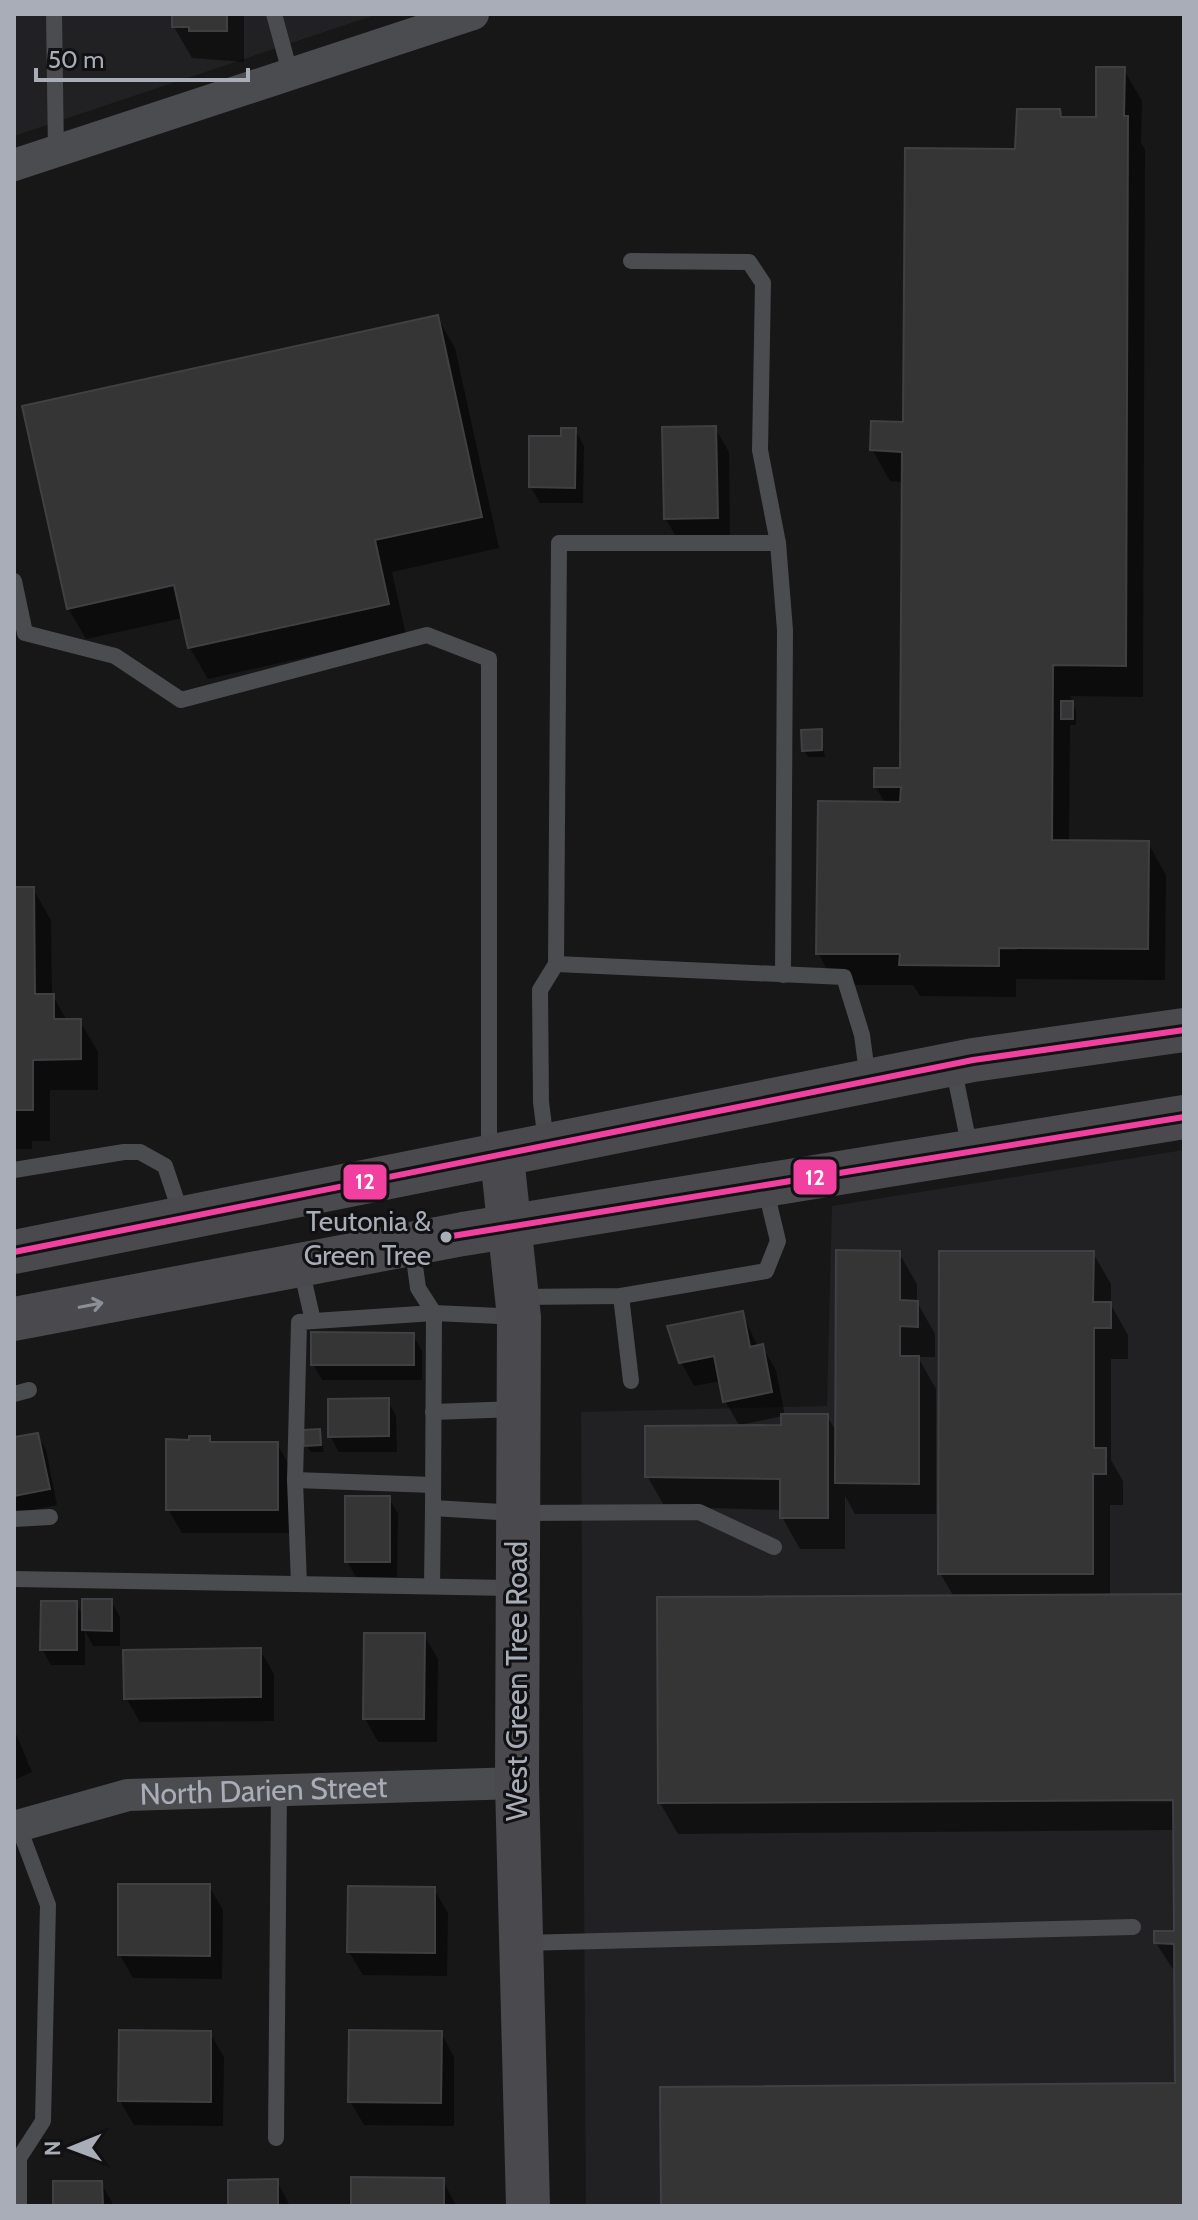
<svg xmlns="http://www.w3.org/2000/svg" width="1198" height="2220" font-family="Cabin,sans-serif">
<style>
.built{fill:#212123}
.shadow{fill:#0007}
.building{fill:#353536;stroke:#3f4043;stroke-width:2}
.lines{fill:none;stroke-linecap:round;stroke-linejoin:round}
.lane{stroke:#4b4c50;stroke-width:16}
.street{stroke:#4b4c50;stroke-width:32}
.secondary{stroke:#4a4a4e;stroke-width:44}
.bus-1-casing{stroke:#111113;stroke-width:12}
.bus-1{stroke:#f240a1;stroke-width:6}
.oneway{stroke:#8c8f98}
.bus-dot{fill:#a8adb8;stroke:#111113;stroke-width:3}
.labels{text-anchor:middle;stroke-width:6;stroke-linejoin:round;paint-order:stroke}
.bus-label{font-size:28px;fill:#a8adb8;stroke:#111113;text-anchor:end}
.street-label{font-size:30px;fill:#a8adb8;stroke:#111113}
.line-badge{stroke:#111113;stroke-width:3}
.badge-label{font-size:22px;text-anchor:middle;font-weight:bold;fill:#fff}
</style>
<rect width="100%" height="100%" fill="#171717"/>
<!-- built -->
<g class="built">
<path d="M14 14H378L14 136Z"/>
<path d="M1184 1150V2206H586L581 1412 827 1406 832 1206Z"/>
</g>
<!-- shadow -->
<g class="shadow">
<path d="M174 14H244V62L192 58 174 27Z"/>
<path d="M1124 70 1142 101 1141 143 1145 150 1143 697 1070 696 1076 711V725H1070L1069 843H1148L1166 875 1165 980 1016 979V997L920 996 913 985H836L818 953 885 803 876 787 902 770 904 482 890 481 872 449 905 424 1017 151 1059 111 1064 119H1098Z"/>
<path d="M437 317 455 348 499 548 392 572 406 635 208 679 190 648 183 618 86 639 68 608Z"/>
<path d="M715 428 729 452 730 542H679L666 519Z"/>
<path d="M575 430 584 446 583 503H540L531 487 563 438Z"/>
<path d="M820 731 825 757H808L804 750Z"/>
<path d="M14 889H33L51 920 52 994 67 1021H80L98 1052V1090H50V1141H32V1149H16L14 1145Z"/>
<path d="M899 1253 917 1284V1302L935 1334V1357H918L936 1389V1514H855L845 1496V1549H800L782 1517V1510L665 1507 647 1476 783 1427V1416L739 1425 725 1401 721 1381 694 1386 681 1362 742 1313 758 1347H762L776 1370 785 1416H827L838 1434Z"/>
<path d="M1093 1253 1111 1284V1305L1128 1335V1359H1111V1460L1123 1481V1505H1110V1596H1184V2206H663L1177 2085 1176 1974 1156 1943 1176 1933 1175 1830 678 1834 660 1803 954 1597 940 1573Z"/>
<path d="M413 1335 422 1351V1380H322L313 1364Z"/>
<path d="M387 1400 396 1416 397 1452H339L330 1436Z"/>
<path d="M319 1431 324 1452H311L306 1445Z"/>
<path d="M37 1435 46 1450 57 1505 14 1514V1439Z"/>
<path d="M209 1438 212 1444H277L291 1468 290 1533H182L168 1509V1441Z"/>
<path d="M389 1498 398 1514 397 1577H356L347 1561Z"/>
<path d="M111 1601 120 1617V1646H93L85 1631V1665H51L42 1649 76 1603 84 1617Z"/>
<path d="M424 1635 438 1659 437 1742H378L365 1718Z"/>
<path d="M260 1650 274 1674V1721L140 1722 126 1698Z"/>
<path d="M14 1729 32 1772 14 1780Z"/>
<path d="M209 1886 223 1910 222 1979 133 1978 120 1955Z"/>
<path d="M434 1889 448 1913 447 1976 363 1975 349 1952Z"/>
<path d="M210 2033 224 2057 223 2126 134 2125 120 2101Z"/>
<path d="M441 2033 454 2057V2126L364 2125 350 2101Z"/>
<path d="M443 2180 456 2206H353Z"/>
<path d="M277 2181 290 2206H230Z"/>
<path d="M101 2183 114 2206H55Z"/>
</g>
<!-- building -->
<g class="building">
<path d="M172 14H227V31H189V27H172Z"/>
<path d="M1096 67H1125L1124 116H1128L1126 666 1053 665 1052 840 1149 841 1148 949 999 948V966L899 965 900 954H816L818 801 900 802 901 787H874V768H900L902 452 870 450 871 421 903 422 905 148 1015 149 1017 109H1060L1061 117H1096Z"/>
<path d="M438 315 482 517 375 540 389 604 188 648 174 585 67 609 22 406Z"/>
<path d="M716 426 718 518 664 519 662 427Z"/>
<path d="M561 428H576L575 488 529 487V436H561Z"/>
<rect x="1061" y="701" width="12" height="18"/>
<path d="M822 729V750L802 751 801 730Z"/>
<path d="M14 887H34L35 994H54V1019H81V1059L33 1060V1110H15V1118H14Z"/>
<path d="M836 1250 900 1251V1300L918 1301V1327L900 1326V1356H919V1484L835 1483Z"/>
<path d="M939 1251H1094L1093 1302H1111V1328H1094V1448H1106V1474H1093V1574H938Z"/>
<path d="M743 1311 750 1347 763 1344 772 1392 723 1402 714 1356 679 1363 667 1326Z"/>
<path d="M311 1332 414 1333V1365H311Z"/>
<path d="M389 1398V1436L328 1437V1399Z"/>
<path d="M781 1414H828V1518H780V1479L645 1477V1426L781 1425Z"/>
<path d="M320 1429 321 1445 304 1446 303 1430Z"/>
<path d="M38 1433 50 1489 14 1496V1437Z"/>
<path d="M189 1436H210V1442H278V1510H166V1439L189 1440Z"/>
<rect x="345" y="1496" width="45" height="66"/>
<path d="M1184 1594V2206H661L660 2087 1175 2083 1174 1944 1154 1943V1931H1174L1173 1800 658 1803 657 1597Z"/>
<path d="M82 1599H112V1631L82 1630Z"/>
<path d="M41 1601H77V1650H40Z"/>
<path d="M364 1633H425L424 1719H363Z"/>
<path d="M261 1648V1697L124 1699 123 1650Z"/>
<path d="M118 1884H210V1956L118 1955Z"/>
<path d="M348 1886 435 1887V1953L347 1952Z"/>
<path d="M119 2030 211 2031V2102L118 2101Z"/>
<path d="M349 2030 442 2031 441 2103 348 2102Z"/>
<path d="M351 2177 444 2178V2206H351Z"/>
<path d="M278 2179V2206H228V2180Z"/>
<path d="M53 2181H102L103 2206H53Z"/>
</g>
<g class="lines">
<!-- lane -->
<g class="lane">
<path d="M54 14 56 153"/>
<path d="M274 14 291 76"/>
<path d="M631 261 749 262 763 283 760 450 778 543"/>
<path d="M14 581 25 633 115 656 181 700 427 635 489 659V1155"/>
<path d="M556 964 559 543H778L785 630 783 975"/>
<path d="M953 1066 970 1149"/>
<path d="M546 1142 541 1102 540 990 556 964 844 977 862 1035 868 1080"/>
<path d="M14 1170 124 1152H140L165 1166 182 1217"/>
<path d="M301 1268 313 1321"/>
<path d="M621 1296 631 1381"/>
<path d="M519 1297 621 1296 766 1271 778 1241 765 1187"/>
<path d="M519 1317 434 1313 433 1508 516 1513 699 1512 774 1547"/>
<path d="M14 1394 29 1390"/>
<path d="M433 1412 516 1409"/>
<path d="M295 1480 433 1485"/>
<path d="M14 1519 50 1517"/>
<path d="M14 1579 516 1588"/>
<path d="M299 1584 295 1480 299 1322 434 1313 418 1288 412 1244"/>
<path d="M432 1586 433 1508"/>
<path d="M18 1825 48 1905 43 2121 19 2158V2206"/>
<path d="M523 1943 1133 1927"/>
<path d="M276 2138 279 1788"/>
</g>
<!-- street -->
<g class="street">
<path d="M14 165 473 14"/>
<path id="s1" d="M14 1827 128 1795 517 1783"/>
</g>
<!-- secondary -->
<g class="secondary">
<path d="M502 1157 519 1317 517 1783 528 2206"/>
<path d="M14 1252 973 1060 1184 1030"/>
<path d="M14 1319 463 1234 1184 1117"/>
</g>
<defs>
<g id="bus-1">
<path d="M446 1237 1184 1117"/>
<path d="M14 1252 973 1060 1184 1030"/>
</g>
</defs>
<!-- bus-1 casing -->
<use href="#bus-1" class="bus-1-casing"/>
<!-- bus-1 -->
<use href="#bus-1" class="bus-1"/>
</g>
<!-- one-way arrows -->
<defs><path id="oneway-shaft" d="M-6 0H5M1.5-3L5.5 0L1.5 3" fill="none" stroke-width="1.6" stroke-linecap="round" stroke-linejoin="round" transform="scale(2)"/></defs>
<use class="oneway" href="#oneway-shaft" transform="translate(91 1305) rotate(-11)"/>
<!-- markers -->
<circle class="bus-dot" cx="446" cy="1237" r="7"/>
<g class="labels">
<!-- bus labels -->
<g class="bus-label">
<text x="431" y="1231">Teutonia &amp;<tspan x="431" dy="34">Green Tree</tspan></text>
</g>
<!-- street labels -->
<g class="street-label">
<text transform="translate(517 1681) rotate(-90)" y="10">West Green Tree Road</text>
<text dy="10" stroke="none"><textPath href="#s1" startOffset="254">North Darien Street</textPath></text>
</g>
</g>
<g class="line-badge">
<rect x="792" y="1158" width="46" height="38" rx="8" fill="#f240a1"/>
<rect x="342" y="1163" width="46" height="38" rx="8" fill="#f240a1"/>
</g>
<g class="badge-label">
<text x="815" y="1185">12</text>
<text x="365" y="1189">12</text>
</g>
<!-- border -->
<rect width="1198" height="2220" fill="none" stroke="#a8adb8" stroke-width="32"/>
<!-- north arrow -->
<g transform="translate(72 2148) rotate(269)" stroke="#111113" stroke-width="6" paint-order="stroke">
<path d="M0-6L14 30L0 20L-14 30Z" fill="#a8adb8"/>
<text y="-12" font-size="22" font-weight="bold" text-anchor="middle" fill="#a8adb8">N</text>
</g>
<!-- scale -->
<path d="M36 68v12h212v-12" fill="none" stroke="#a8adb8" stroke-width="4"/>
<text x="48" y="68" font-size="24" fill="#a8adb8" stroke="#111113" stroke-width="6" paint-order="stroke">50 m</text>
</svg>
